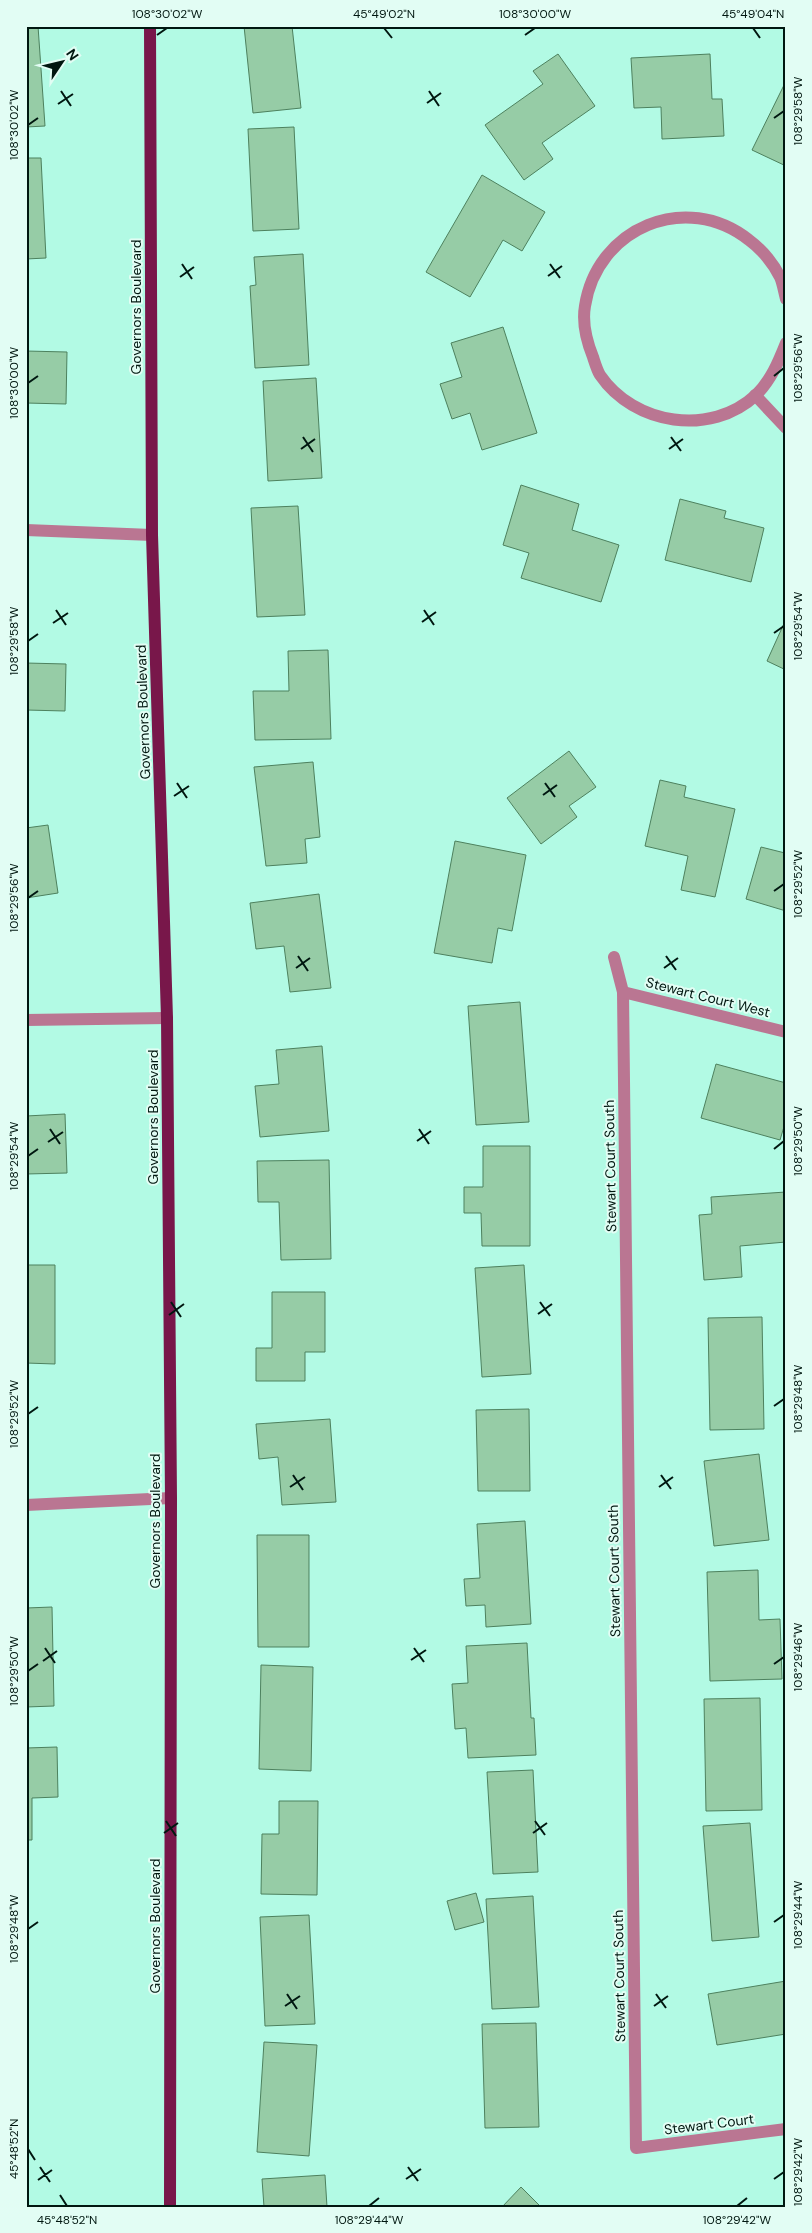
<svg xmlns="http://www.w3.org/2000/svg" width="812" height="2233" font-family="'DM Sans',sans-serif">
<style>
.building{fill:#96cca6;stroke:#4d815e}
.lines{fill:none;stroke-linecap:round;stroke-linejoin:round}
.minor{stroke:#ba7692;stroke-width:12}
.major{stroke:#78174a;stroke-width:12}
.ticks{fill:none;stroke:#001710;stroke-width:2}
.labels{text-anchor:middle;stroke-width:4;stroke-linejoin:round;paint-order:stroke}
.street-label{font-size:14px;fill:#001710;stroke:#e2fdf4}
.neatline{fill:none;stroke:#001710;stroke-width:2}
.ticks-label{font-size:12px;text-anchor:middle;fill:#001710}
</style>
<rect width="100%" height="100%" fill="#b2fae4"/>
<!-- building -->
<g class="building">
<path d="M26 26H38L45 126 26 127Z"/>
<path d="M244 26H292L301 108 253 113Z"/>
<path d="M558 54 595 106 542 143 553 159 524 180 485 125 543 84 533 71Z"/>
<path d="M710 54 712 99H722L724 136 662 139 661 107 634 108 631 58Z"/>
<path d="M786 81V166L752 150Z"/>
<path d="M294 127 299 229 253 231 248 129Z"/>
<path d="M26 158H41L46 258 26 259Z"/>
<path d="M482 175 545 212 522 251 503 240 470 297 426 272Z"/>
<path d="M303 254 309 365 255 368 250 286 256 285 254 257Z"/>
<path d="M503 327 537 433 482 450 470 413 452 419 440 384 462 377 451 343Z"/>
<path d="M26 351 67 352 66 404 26 403Z"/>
<path d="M316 378 322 478 268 481 263 381Z"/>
<path d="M521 485 579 504 572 530 619 545 601 602 521 578 529 553 503 545Z"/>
<path d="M680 499 726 511 724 518 764 528 751 582 665 560Z"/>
<path d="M298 506 305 615 257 617 251 508Z"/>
<path d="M786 619V670L767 661Z"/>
<path d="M328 650 331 739 255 740 253 691H289L288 651Z"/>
<path d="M26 663 66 664 65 711 26 710Z"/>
<path d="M569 751 596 787 569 806 577 817 541 844 507 798Z"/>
<path d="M313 762 320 837 305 839 307 863 266 866 254 767Z"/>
<path d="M660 780 686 786 684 797 735 809 715 897 681 890 688 856 645 846Z"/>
<path d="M48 825 58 893 26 898V828Z"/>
<path d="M455 841 526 855 512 931 498 928 492 963 434 953Z"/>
<path d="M761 847 785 853 786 850V911L746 899Z"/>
<path d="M319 894 331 988 290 992 284 946 256 949 250 903Z"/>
<path d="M520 1002 529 1122 476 1125 468 1006Z"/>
<path d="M322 1046 329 1131 260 1137 255 1086 279 1084 276 1050Z"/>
<path d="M716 1064 786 1083V1120L780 1140 701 1118Z"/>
<path d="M65 1114 67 1173 26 1174V1116Z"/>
<path d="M483 1146H530V1246H482L481 1213H464V1187H483Z"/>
<path d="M329 1160 331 1259 281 1260 279 1202H258L257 1161Z"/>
<path d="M786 1192V1242L740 1246 742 1277 704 1280 699 1215 712 1214 711 1197Z"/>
<path d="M26 1265H55V1364L26 1363Z"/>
<path d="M524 1265 531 1374 482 1377 475 1268Z"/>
<path d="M272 1292H325V1352H305V1381H256V1348H272Z"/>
<path d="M762 1317 764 1429 710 1430 708 1318Z"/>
<path d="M529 1409 530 1491H478L476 1410Z"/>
<path d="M330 1419 336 1502 282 1505 278 1457 259 1459 256 1424Z"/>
<path d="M759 1454 769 1540 714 1546 704 1461Z"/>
<path d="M525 1521 531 1624 486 1627 485 1605 466 1606 464 1579 480 1578 477 1524Z"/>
<path d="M257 1535H309V1647H258Z"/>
<path d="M758 1570 759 1620 780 1619 782 1679 710 1681 707 1572Z"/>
<path d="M52 1607 54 1706 26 1707V1608Z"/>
<path d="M527 1643 531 1718H534L536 1755 468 1758 466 1728 455 1729 452 1684 468 1683 466 1646Z"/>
<path d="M261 1665 313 1667 311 1771 259 1769Z"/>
<path d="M760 1698 762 1810 706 1811 704 1699Z"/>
<path d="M57 1747 58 1797 32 1798V1840H26V1748Z"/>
<path d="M533 1770 538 1872 493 1874 487 1772Z"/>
<path d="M279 1801H318L317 1895 261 1894 262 1834H279Z"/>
<path d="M750 1823 759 1937 712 1941 703 1826Z"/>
<path d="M476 1893 484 1922 455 1930 447 1901Z"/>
<path d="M533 1896 539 2007 492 2009 486 1899Z"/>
<path d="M309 1915 315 2024 265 2026 260 1917Z"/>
<path d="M786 1981V2034L717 2045 708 1994Z"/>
<path d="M536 2023 539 2127 485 2128 482 2024Z"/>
<path d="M264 2042 317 2045 309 2156 257 2152Z"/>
<path d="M325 2175 327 2207H264L262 2179Z"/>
<path d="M521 2187 541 2207H502Z"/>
</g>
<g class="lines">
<!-- minor -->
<g class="minor">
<path d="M786 299C784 292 783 284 780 277 773 263 761 249 749 240 686 190 597 228 585 306 582 323 587 342 593 357 595 363 597 370 600 375 634 425 711 437 756 395 771 380 778 363 786 343"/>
<path d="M755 395 786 428"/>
<path d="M26 530 152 535"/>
<path d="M614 957 623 992 636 2148 786 2129"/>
<path d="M623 992 786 1032"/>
<path d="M26 1020 167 1018"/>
<path d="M26 1505 171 1498"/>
</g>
<!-- major -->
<path class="major" d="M150 26 152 535 167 1018 171 1498 170 2207"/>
</g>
<!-- ticks -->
<path class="ticks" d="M384 28 392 38M753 28 760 38M157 35 167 28M525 35 535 28M61 91 71 106M429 91 439 106M427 103 441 93M58 104 73 94M774 118 784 111M28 125 38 118M182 264 192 279M550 264 560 278M548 276 562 266M180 277 194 267M774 376 784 368M28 383 38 376M303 437 313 452M671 437 681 451M301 449 315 439M669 449 683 439M56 610 66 625M424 610 434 625M422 622 436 612M53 623 68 613M774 633 784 626M28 641 38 634M177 783 187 798M545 783 555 797M543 795 557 785M174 796 189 786M774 891 784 884M28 898 38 891M298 956 308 971M666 956 676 970M296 968 310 958M664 968 678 958M50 1129 60 1144M419 1129 429 1144M417 1141 431 1131M48 1142 63 1132M774 1149 784 1141M28 1156 38 1149M171 1302 181 1317M540 1302 550 1316M538 1314 552 1304M169 1315 184 1304M774 1406 784 1399M28 1414 38 1407M293 1475 303 1490M661 1475 671 1489M290 1487 305 1477M659 1487 673 1477M45 1648 55 1663M414 1648 424 1662M411 1660 426 1650M43 1661 57 1651M774 1664 784 1657M28 1671 38 1664M166 1821 176 1836M535 1821 545 1835M164 1833 178 1823M533 1833 547 1823M774 1922 784 1915M28 1929 38 1922M287 1994 297 2009M656 1994 666 2008M285 2006 300 1996M654 2006 668 1996M28 2149 35 2160M40 2167 50 2182M408 2167 418 2181M406 2179 421 2169M774 2179 784 2172M38 2180 52 2170M60 2195 67 2206M369 2206 379 2198M737 2206 747 2198"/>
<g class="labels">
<!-- street labels -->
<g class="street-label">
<text transform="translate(136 307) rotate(-90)" y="5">Governors Boulevard</text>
<text transform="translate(143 712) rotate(-92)" y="5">Governors Boulevard</text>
<text transform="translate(708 997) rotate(14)" y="5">Stewart Court West</text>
<text transform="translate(153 1117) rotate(-90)" y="5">Governors Boulevard</text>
<text transform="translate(610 1166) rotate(-91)" y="5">Stewart Court South</text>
<text transform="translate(155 1521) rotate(-90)" y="5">Governors Boulevard</text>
<text transform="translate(614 1571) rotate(-91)" y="5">Stewart Court South</text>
<text transform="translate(155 1926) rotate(-90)" y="5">Governors Boulevard</text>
<text transform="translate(619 1976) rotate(-91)" y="5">Stewart Court South</text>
<text transform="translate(709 2124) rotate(-7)" y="5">Stewart Court</text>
</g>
</g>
<!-- border -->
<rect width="812" height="2233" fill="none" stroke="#e2fdf4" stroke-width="55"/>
<!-- north arrow -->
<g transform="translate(62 62) rotate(55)" stroke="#e2fdf4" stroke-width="4" paint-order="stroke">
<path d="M0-4L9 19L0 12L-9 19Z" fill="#001710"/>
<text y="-8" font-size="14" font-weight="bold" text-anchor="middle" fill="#001710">N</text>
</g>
<rect x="28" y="28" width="756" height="2178" class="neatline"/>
<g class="ticks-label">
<text x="167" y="18">108°30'02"W</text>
<text x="384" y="18">45°49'02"N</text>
<text x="535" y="18">108°30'00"W</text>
<text x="753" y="18">45°49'04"N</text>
<text transform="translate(798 111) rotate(-90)" y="4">108°29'58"W</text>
<text transform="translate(14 125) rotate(-90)" y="4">108°30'02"W</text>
<text transform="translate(798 368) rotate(-90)" y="4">108°29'56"W</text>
<text transform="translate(14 383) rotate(-90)" y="4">108°30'00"W</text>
<text transform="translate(798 626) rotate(-90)" y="4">108°29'54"W</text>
<text transform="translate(14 641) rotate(-90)" y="4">108°29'58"W</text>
<text transform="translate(798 884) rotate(-90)" y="4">108°29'52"W</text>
<text transform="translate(14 898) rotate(-90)" y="4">108°29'56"W</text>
<text transform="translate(798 1141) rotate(-90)" y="4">108°29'50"W</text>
<text transform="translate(14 1156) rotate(-90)" y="4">108°29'54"W</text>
<text transform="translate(798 1399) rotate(-90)" y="4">108°29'48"W</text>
<text transform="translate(14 1414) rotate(-90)" y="4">108°29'52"W</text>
<text transform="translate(798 1657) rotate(-90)" y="4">108°29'46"W</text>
<text transform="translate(14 1671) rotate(-90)" y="4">108°29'50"W</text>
<text transform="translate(798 1915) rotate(-90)" y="4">108°29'44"W</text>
<text transform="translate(14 1929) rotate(-90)" y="4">108°29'48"W</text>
<text transform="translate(14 2149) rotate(-90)" y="4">45°48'52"N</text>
<text transform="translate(798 2172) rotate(-90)" y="4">108°29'42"W</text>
<text x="67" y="2224">45°48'52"N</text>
<text x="369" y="2224">108°29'44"W</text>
<text x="737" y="2224">108°29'42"W</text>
</g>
</svg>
